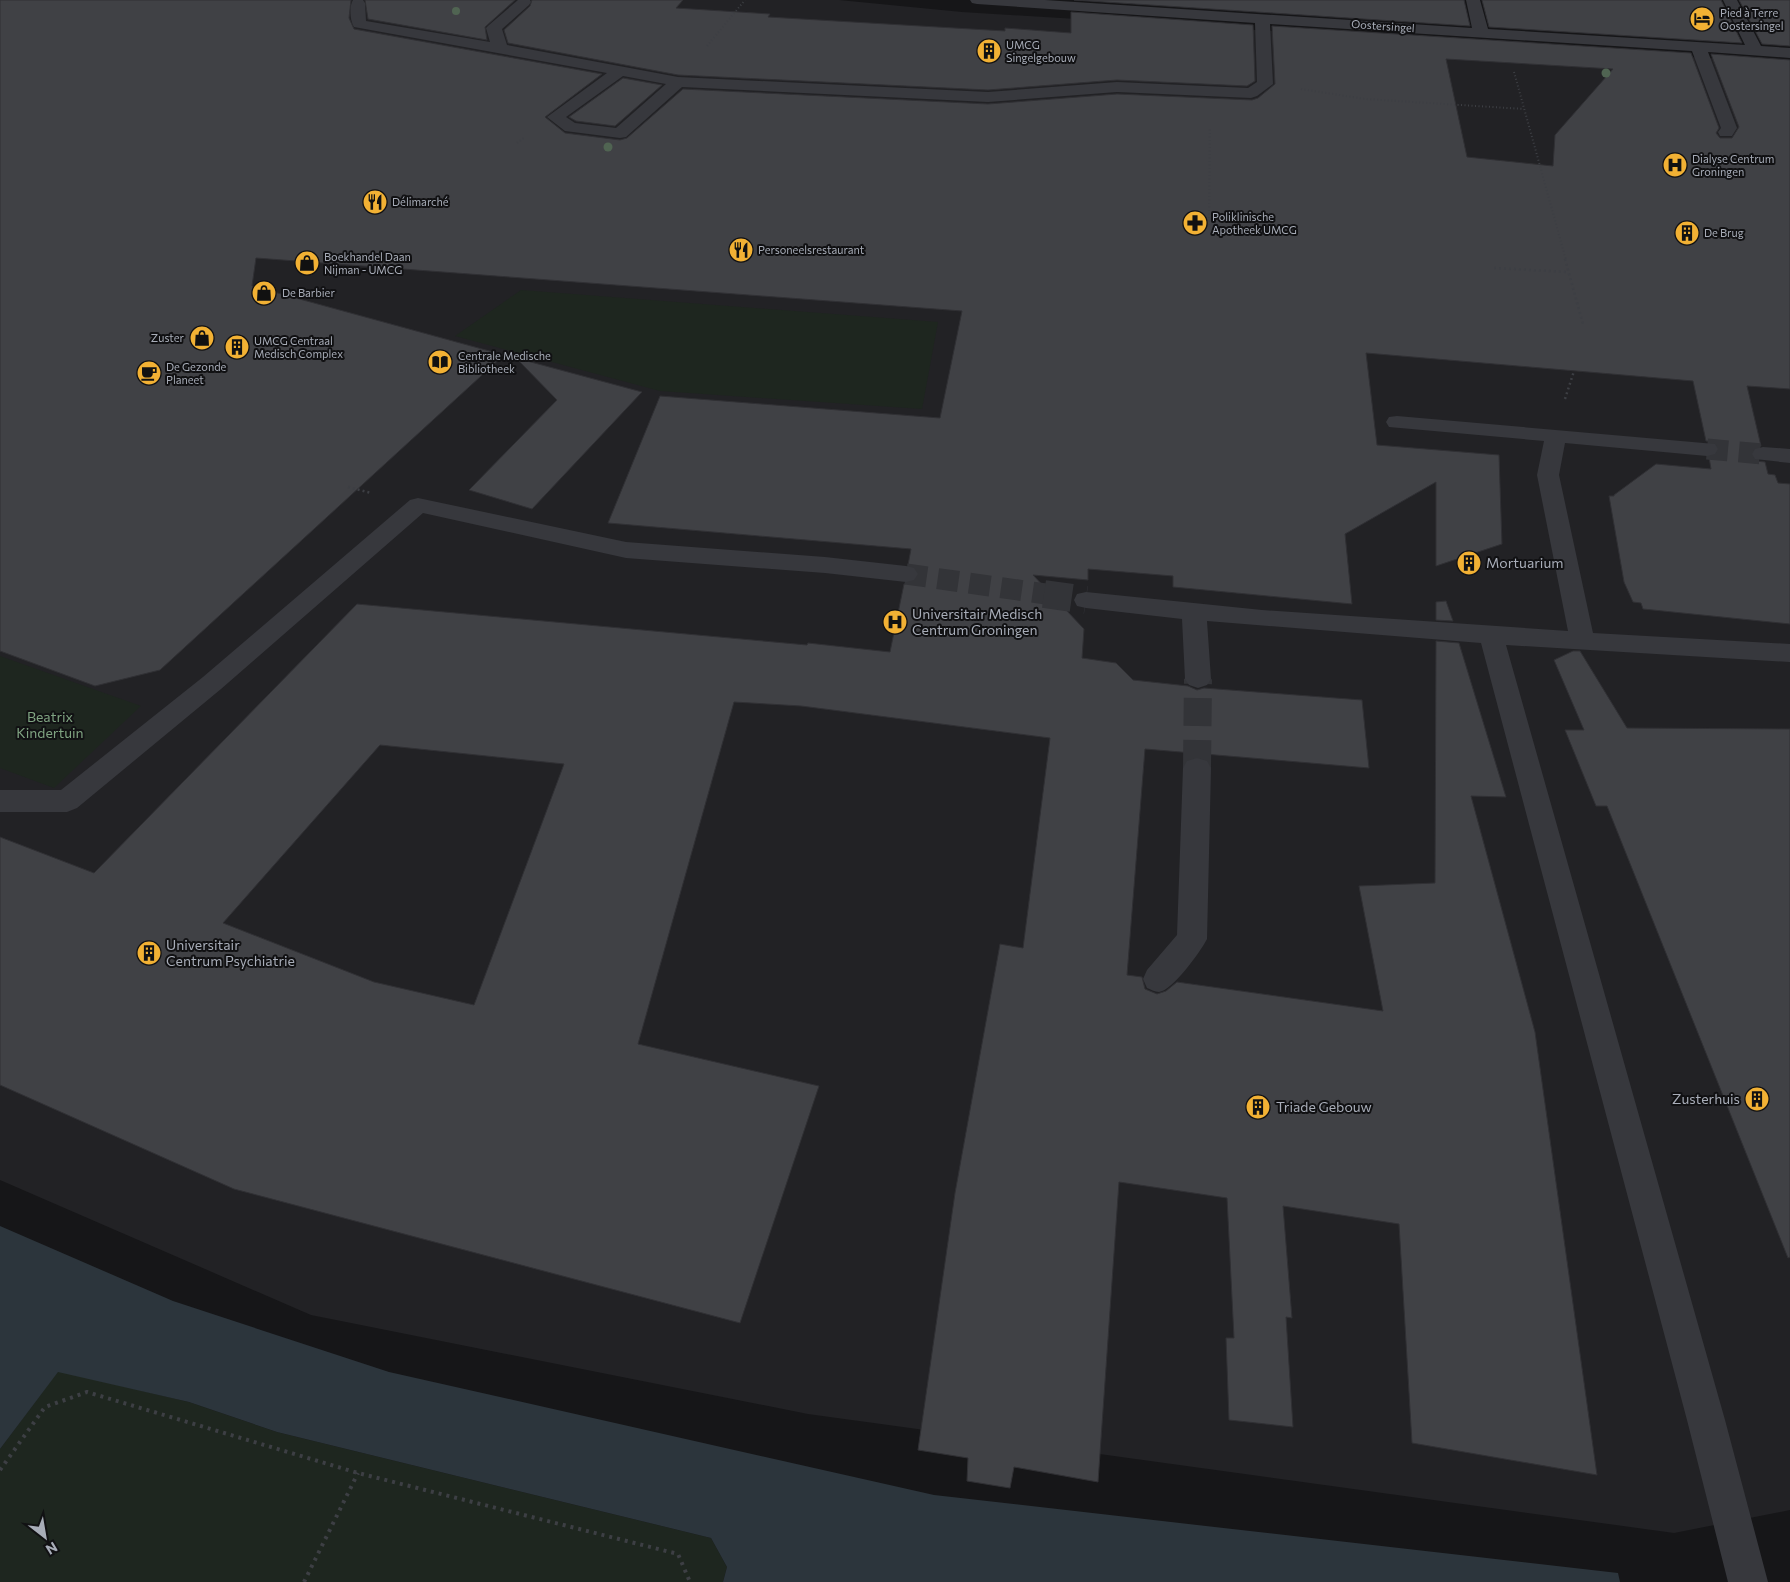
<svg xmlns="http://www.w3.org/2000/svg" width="1790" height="1582" font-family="Commissioner,sans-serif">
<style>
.built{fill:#222225}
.green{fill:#1e261f}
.water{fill:#2c353c}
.building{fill:#404145;stroke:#303034;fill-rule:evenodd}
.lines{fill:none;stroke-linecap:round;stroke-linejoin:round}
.minor-tunnel-far1{stroke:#333438;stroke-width:21;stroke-dasharray:21 11;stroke-linecap:butt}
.minor-tunnel{stroke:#333438;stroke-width:28;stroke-dasharray:28 14;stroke-linecap:butt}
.path-far2{stroke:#3d3f44;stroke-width:2;stroke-dasharray:1 2.5;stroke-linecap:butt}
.path-far1{stroke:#3d3f44;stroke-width:2.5;stroke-dasharray:2 3;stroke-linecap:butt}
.path{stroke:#3d3f44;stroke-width:4;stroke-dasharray:3 5;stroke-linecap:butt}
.minor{fill:#37383d;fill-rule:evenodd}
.tree{fill:#506452}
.labels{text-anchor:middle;stroke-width:4;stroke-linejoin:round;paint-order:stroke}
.far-poi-label{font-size:11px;fill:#a8adb8;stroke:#111113;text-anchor:start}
.far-street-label{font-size:11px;fill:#a8adb8;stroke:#111113}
.poi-label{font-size:14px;fill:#a8adb8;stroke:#111113;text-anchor:start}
.park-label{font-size:14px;fill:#7fa381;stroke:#111113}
</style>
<rect width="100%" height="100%" fill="#161618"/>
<!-- built -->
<path class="built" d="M0 0H839L962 12 1790 63V1510L1674 1533 808 1414 311 1315 0 1180Z"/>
<!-- green -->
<g class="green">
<path d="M521 290 938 322 922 409 660 391 455 336Z"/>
<path d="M0 656 141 706 54 788 0 768Z"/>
<path d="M58 1371 189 1402 277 1432 711 1538 727 1567 723 1582H0V1449Z"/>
</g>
<!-- water -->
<path class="water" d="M0 1226 173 1301 389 1372 934 1495 1618 1573 1620 1582H723L727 1567 711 1538 277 1432 189 1402 58 1372 0 1449Z"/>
<!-- building -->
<g class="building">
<path d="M0 0H351L349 18 354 29 602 74 545 117 565 133 620 140 627 138 683 89 988 104 1117 94 1252 100 1258 98 1275 84 1272 26 1691 53 1719 128 1716 133 1720 138H1732L1739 127 1711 54 1790 60V389L1747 386 1761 446 1753 448 1750 455 1755 461 1765 462 1768 474 1775 475 1778 483 1790 484V624L1643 609 1641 603 1633 602 1624 582 1609 496H1614V495L1656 464 1711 469 1709 457 1715 456 1720 450 1715 442 1706 441 1693 381 1366 353 1377 445 1499 455 1502 544 1436 566V482L1345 534 1352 604 1173 587V576L1088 569V580L1033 575 1084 629 1082 658 1116 663 1133 680 1188 686 1197 690 1204 688 1362 700 1369 768 1145 749 1127 975 1142 977 1145 989 1157 994 1166 991 1177 982 1383 1011 1359 886 1435 883 1436 641 1459 643 1506 797 1471 796 1535 1032 1597 1475 1412 1443 1399 1224 1283 1206 1292 1318 1286 1317 1293 1427 1229 1420 1226 1338H1234L1227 1198 1119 1182 1098 1482 1014 1467 1010 1488 967 1481 968 1458 918 1450 955 1193 1000 944 1023 948 1050 738 801 706 734 702 638 1044 819 1086 740 1323 234 1189 0 1085V837L94 873 357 604 807 645 808 643 890 652 904 584 914 582 920 575 916 567 908 565 911 549 608 523 660 396 940 418 962 311 256 258 252 286 504 355 160 670 95 686 0 651ZM1446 59 1613 69 1555 135 1553 166 1467 157ZM380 745 564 764 474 1005 374 982 223 923Z"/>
<path d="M365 0H515L485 27 487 40 368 19Z"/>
<path d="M532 0H683L676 8 770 14 768 17 1005 31V28L1071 33V12L1253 25 1255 81 1247 86 1117 80 988 90 678 75 508 43 504 30 530 6Z"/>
<path d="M1074 0H1464L1470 26Z"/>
<path d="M1482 0H1721L1742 43 1489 27Z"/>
<path d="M1739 0H1790V46L1762 44Z"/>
<path d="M623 78 662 85 615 126 576 121 569 117Z"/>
<path d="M516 358 642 392 532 509 469 490 557 400Z"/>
<path d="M1446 601 1453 621 1436 620V602Z"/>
<path d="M1573 651H1580L1627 728 1790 729V1257L1788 1258 1607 806H1596L1565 730H1584L1554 660Z"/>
</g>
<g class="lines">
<!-- minor-tunnel-far1 -->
<g class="minor-tunnel-far1">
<path d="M1707 449 1763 454"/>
<path d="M906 574 1053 595"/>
</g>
<!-- minor-tunnel -->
<g class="minor-tunnel">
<path d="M1044 594 1086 600"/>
<path d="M1197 768 1198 679"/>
</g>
<!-- path-far2 -->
<g class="path-far2">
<path d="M707 46 745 0"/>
<path d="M1514 72 1566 260"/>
<path d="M1301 89 1365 99 1524 109"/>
<path d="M517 143 525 137"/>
<path d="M1209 225 1210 127"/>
</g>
<!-- path-far1 -->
<g class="path-far1">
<path d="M1565 259 1583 324"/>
<path d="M1494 268 1568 272"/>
<path d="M1565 399 1574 371"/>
<path d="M348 487 371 493"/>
</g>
<!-- path -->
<g class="path">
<path d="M0 1470 45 1407 87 1392 358 1473 678 1554 690 1582"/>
<path d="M304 1582 358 1473"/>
</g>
<!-- minor -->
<g class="minor">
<path d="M353 0H363L365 3 366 21 490 42 486 28 489 25 518 0H530L531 2 529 5 502 29 507 45 678 77 988 92 1117 82 1248 88 1257 82 1255 23 977 4 972 3 970 0H1045L1472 28 1466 0H1480L1488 29 1745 45 1723 0H1737L1761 46 1790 48V58L1708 52 1737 128 1732 136H1720L1718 132 1721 128 1692 51 1270 24 1273 84 1257 96 1251 98 1117 92 988 102 682 87 626 137 620 138 565 131 547 117 607 73 354 27C350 21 349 6 353 0ZM623 76 666 84 616 128 575 123 566 117Z"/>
<path d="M1397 416 1715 444 1718 449 1715 454 1707 456 1565 443 1559 475 1593 633 1790 644V662L1506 645 1725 1420 1768 1582H1728L1687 1420 1481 643 1207 621 1211 679 1207 685 1198 688 1189 685 1185 679 1182 619 1086 608 1077 606 1074 600 1077 594 1086 592 1262 610 1568 631 1537 475 1544 441 1389 427 1386 422 1389 417Z"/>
<path d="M1763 447 1790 449V463L1755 459 1752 454 1755 449Z"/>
<path d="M418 498 626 542 825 557 906 566 914 568 918 574 914 580 906 582 825 573 626 558 423 513 221 689 77 808 67 812H0V790H61L203 677 410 500Z"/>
<path d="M1197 758 1207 761 1211 768 1207 939C1201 951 1172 991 1159 992 1155 992 1150 989 1147 988L1143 979 1147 970 1177 935 1183 768 1187 761Z"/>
</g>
</g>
<!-- trees -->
<g class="tree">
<circle cx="456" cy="11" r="4"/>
<circle cx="1606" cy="73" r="4.5"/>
<circle cx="608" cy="147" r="4.5"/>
</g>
<!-- icons -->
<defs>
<symbol id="hotel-disc" viewBox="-11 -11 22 22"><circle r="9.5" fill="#f2b134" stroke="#111113"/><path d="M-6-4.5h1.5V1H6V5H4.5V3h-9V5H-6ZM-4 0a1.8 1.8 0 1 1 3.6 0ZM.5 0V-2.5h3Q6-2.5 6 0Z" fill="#111"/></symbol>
<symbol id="building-disc" viewBox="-11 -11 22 22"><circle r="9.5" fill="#f2b134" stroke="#111113"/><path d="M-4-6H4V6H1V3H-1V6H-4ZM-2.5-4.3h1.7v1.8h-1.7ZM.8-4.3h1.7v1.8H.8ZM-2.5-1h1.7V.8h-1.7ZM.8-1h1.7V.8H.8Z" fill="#111"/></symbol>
<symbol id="hospital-disc" viewBox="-11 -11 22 22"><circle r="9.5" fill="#f2b134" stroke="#111113"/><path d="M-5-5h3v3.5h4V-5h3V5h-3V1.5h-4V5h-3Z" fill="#111"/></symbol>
<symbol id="restaurant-disc" viewBox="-11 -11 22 22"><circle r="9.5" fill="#f2b134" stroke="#111113"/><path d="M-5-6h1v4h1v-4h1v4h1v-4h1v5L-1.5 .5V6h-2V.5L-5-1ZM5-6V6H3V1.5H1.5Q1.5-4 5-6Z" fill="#111"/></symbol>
<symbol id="pharmacy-disc" viewBox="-11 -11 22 22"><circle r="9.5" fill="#f2b134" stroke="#111113"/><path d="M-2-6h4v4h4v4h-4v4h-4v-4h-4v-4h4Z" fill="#111"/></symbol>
<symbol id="shop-disc" viewBox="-11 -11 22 22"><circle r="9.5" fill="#f2b134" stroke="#111113"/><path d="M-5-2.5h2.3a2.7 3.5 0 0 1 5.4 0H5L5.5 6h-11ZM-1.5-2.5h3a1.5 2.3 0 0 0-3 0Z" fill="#111"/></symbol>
<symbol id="library-disc" viewBox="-11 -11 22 22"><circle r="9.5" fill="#f2b134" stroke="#111113"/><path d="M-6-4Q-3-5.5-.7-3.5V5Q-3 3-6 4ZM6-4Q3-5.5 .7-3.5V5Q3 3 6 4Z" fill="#111"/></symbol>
<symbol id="cafe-disc" viewBox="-11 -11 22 22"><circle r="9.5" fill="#f2b134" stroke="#111113"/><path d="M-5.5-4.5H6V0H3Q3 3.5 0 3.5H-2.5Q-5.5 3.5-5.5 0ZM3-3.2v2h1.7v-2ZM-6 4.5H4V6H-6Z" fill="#111"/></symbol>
</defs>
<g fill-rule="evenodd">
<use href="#hotel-disc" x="1688" y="5" width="28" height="28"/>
<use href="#building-disc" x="975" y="37" width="28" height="28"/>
<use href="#hospital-disc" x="1661" y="151" width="28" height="28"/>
<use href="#restaurant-disc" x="361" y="188" width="28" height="28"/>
<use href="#pharmacy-disc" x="1181" y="209" width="28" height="28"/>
<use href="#building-disc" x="1673" y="219" width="28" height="28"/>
<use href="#restaurant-disc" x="727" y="236" width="28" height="28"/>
<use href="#shop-disc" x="293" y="249" width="28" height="28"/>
<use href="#shop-disc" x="250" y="279" width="28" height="28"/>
<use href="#shop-disc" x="188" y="324" width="28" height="28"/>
<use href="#building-disc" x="223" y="333" width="28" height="28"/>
<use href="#library-disc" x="426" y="348" width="28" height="28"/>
<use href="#cafe-disc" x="135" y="359" width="28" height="28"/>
<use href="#building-disc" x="1455" y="549" width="28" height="28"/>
<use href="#hospital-disc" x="881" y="608" width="28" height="28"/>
<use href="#building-disc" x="135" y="939" width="28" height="28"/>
<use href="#building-disc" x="1743" y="1085" width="28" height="28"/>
<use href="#building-disc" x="1244" y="1093" width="28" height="28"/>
</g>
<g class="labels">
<!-- far-poi labels -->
<g class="far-poi-label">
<text x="1720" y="17">Pied à Terre<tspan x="1720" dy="13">Oostersingel</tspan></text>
<text x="1006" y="49">UMCG<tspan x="1006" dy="13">Singelgebouw</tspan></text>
<text x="1692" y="163">Dialyse Centrum<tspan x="1692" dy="13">Groningen</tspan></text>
<text x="392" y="206">Délimarché</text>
<text x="1212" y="221">Poliklinische<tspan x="1212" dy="13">Apotheek UMCG</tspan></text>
<text x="1704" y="237">De Brug</text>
<text x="758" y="254">Personeelsrestaurant</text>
<text x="324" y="261">Boekhandel Daan<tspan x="324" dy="13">Nijman - UMCG</tspan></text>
<text x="282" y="297">De Barbier</text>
<text x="184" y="342" text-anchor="end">Zuster</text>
<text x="254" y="345">UMCG Centraal<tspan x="254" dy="13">Medisch Complex</tspan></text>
<text x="458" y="360">Centrale Medische<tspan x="458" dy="13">Bibliotheek</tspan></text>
<text x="166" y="371">De Gezonde<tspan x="166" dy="13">Planeet</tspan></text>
</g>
<!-- far-street labels -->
<g class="far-street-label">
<text transform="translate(1383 26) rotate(4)" y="4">Oostersingel</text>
</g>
<!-- poi labels -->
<g class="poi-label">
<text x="1486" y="568">Mortuarium</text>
<text x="912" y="619">Universitair Medisch<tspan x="912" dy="16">Centrum Groningen</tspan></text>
<text x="166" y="950">Universitair<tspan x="166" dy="16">Centrum Psychiatrie</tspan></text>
<text x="1740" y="1104" text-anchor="end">Zusterhuis</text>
<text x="1276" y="1112">Triade Gebouw</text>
</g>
<!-- park labels -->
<g class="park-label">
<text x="50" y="722">Beatrix<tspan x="50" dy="16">Kindertuin</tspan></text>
</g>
</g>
<!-- north arrow -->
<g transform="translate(45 1537) rotate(149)" stroke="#111113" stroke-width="4" paint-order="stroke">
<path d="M0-4L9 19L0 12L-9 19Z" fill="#a8adb8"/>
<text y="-8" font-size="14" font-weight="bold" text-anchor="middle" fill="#a8adb8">N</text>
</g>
</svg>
